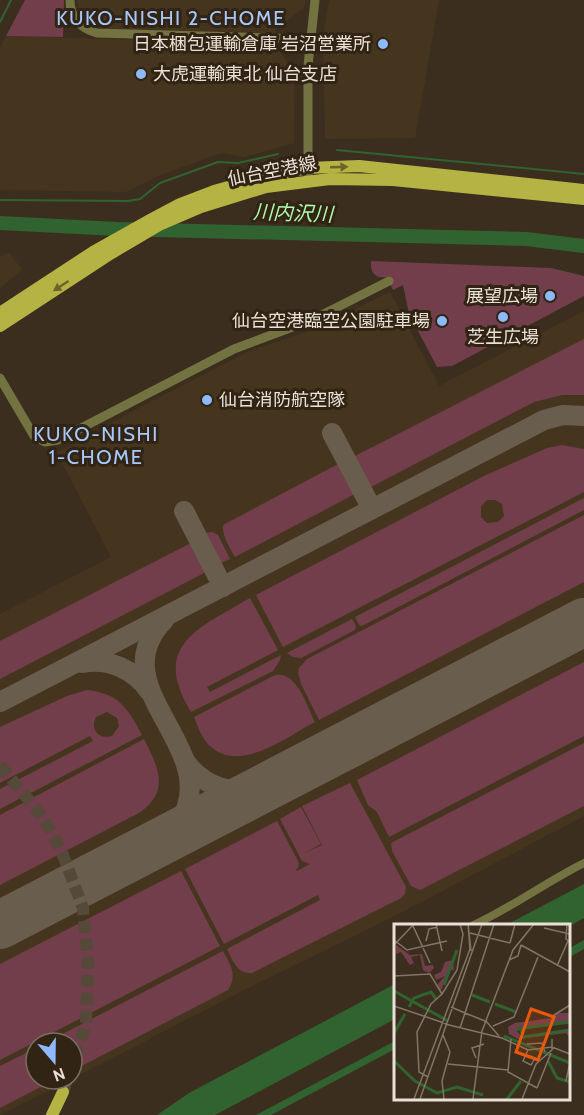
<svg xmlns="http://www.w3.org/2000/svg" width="584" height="1115" font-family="Cabin,'Noto Sans JP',sans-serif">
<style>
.built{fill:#46351e}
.green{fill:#733e4c;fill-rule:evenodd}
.water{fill:#306330}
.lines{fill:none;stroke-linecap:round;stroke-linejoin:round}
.stream{stroke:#306330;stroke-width:2}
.river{stroke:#306330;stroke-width:14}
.taxiway{stroke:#695d4e;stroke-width:20}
.runway{stroke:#695d4e;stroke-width:48}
.primary-tunnel{stroke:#55493a;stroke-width:12;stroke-dasharray:12 6;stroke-linecap:butt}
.minor{stroke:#737341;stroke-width:8}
.tertiary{stroke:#737341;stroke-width:9}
.primary{stroke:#b4b343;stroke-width:12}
.oneway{fill:#6c6429}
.poi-dot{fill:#8eb9fc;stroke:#312414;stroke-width:2}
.labels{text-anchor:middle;stroke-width:6;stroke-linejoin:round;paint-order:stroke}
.poi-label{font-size:18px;fill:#e9e0d6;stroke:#312414;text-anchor:end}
.street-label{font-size:18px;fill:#e9e0d6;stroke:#312414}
.neighbourhood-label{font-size:20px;letter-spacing:1.5px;fill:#a8c8fb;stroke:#312414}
.water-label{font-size:20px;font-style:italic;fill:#adf7aa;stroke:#312414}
.inset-river{fill:none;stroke:#306330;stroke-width:3}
.inset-road{fill:none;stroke:#817568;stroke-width:1.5}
.view{fill:#e8590c;fill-opacity:0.15;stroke:#e8590c;stroke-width:3}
.inset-edge{fill:none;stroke:#e9e0d6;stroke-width:3}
</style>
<rect width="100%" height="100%" fill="#3b2e1e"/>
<!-- built -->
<g class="built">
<path d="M77 0H306L304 7 276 30 275 34 100 28 80 16Z"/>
<path d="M329 0H439L415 138 325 139 323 36Z"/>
<path d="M6 36 278 44V49L295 72 294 143 244 157 221 153 158 176 126 192 0 190V47Z"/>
<path d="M9 252 22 270 0 288V257Z"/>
<path d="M390 292 439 386 584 311V816L393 917 242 991 72 1079V1043H36V1079H72L0 1115V614L111 557 57 453 131 412 247 352 317 328Z"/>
</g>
<!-- green -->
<g class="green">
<path d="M25 0H64L63 37 6 36Z"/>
<path d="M371 261 551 268 584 276V296L452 366 437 367 409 314 403 285 393 290 387 277C375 279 370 272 371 261Z"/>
<path d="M584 339V395H562L534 402 369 488 353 457Z"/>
<path d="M562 445 584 449V492L283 647 256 595 484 476 547 448ZM487 500H495L502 504 504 516 498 522 487 523 481 517V506Z"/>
<path d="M340 463 355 494 235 557C230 548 222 536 223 525Z"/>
<path d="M584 498V510L362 626 359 625 355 617Z"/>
<path d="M584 515V582L319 720 301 684 298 673 299 668 307 659Z"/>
<path d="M212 532 218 535 230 559 221 563 206 533Z"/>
<path d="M191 543 206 572 0 679V641Z"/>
<path d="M250 598 278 650 207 687 210 692 281 655 280 660 273 671 191 712C150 645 199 628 250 598Z"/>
<path d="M352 619 356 626 355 630 301 658 293 657 287 653Z"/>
<path d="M584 662V736L389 837 377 812 368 805 357 780Z"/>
<path d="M275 675C298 672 306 705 315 722 286 737 240 774 210 746 202 739 198 727 194 717Z"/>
<path d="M87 690C118 693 128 708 142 735L0 809V789L93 741 90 736 0 783V727L67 696ZM107 712 117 718 119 726 112 736C98 740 90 729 96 717Z"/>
<path d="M144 739C158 767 171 791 139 813L0 885V815Z"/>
<path d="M584 743V806L420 890 411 886 392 851 391 843Z"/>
<path d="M350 783 406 887 405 894 401 898 252 973C237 974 233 961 227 949L320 900 318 895 224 944 185 869 277 821 299 863 298 868 296 869 297 871 310 864 302 861 280 819 301 807 321 844 303 854 322 845 302 806Z"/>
<path d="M181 871 220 946 0 1060V964Z"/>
<path d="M223 951C230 964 238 975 228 990L72 1071V1043H45Z"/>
<path d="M36 1048V1079H56L0 1108V1066Z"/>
</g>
<!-- water -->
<g class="water">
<path d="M584 884V918L568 927 504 926Z"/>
<path d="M584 940V949L568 958V949Z"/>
<path d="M395 984V1019L215 1115H157L189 1093Z"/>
<path d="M395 1041V1049L271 1115H256Z"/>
</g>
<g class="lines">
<!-- stream -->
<g class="stream">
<path d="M0 22 11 0"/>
<path d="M337 150 584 174"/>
<path d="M0 200 128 201 140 199 160 183 218 162 238 163 278 154"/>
</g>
<!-- river -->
<path class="river" d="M0 223 117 229 526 239 584 246"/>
<!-- taxiway -->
<g class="taxiway">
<path d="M332 433 372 509"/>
<path d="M184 511 223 587"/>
<path d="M82 663C109 658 134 669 150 692"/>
<path d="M0 702 544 420 563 415 584 416"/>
<path d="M185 761C204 788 234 796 265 788"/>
<path d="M156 844C171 835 182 823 187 806 208 740 103 683 164 620"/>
</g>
<!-- runway -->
<path class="runway" d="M0 925 584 622"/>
<!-- primary-tunnel -->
<g class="primary-tunnel">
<path d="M0 765 45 820 63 855 83 908 88 963 86 1024 72 1066"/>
<path d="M63 1092 67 1079"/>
</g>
<!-- minor -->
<path class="minor" d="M472 926C511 908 546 882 584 863"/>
<!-- tertiary -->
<g class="tertiary">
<path d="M70 0C70 18 80 28 97 33L310 39"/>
<path d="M308 180V66L315 0"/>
<path d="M0 378 34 436 45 442 58 440 234 349 314 319 389 281"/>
</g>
<!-- primary -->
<g class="primary">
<path d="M0 313 93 252 150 220 180 204 214 191 275 174 308 168 359 166 584 190"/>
<path d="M0 326 110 254 159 225 201 207 266 187 330 179 393 180 584 199"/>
<path d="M52 1115 63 1092"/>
</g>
</g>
<!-- one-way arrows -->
<defs><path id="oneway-solid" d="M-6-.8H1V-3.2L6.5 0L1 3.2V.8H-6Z" transform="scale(1.5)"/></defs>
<g class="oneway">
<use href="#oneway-solid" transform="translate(339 167) rotate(-2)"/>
<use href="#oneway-solid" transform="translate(61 286) rotate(147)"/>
</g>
<!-- markers -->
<g class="poi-dot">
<circle cx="383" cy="44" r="6"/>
<circle cx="141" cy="74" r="6"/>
<circle cx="550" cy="296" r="6"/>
<circle cx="503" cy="317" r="6"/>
<circle cx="442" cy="321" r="6"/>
<circle cx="207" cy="400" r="6"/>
</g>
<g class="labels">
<!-- poi labels -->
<g class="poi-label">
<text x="371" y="50">日本梱包運輸倉庫 岩沼営業所</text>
<text x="153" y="80" text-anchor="start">大虎運輸東北 仙台支店</text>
<text x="538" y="302">展望広場</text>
<text x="430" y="327">仙台空港臨空公園駐車場</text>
<text x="503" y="343" text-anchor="middle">芝生広場</text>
<text x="219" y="406" text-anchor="start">仙台消防航空隊</text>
</g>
<!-- street labels -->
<g class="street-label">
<text transform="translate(272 171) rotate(-11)" y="6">仙台空港線</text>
</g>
<!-- neighbourhood labels -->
<g class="neighbourhood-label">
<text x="171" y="25">KUKO-NISHI 2-CHOME</text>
<text x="96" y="441">KUKO-NISHI<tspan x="96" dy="23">1-CHOME</tspan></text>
</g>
<!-- water labels -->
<g class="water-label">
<text transform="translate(293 213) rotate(2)" y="7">川内沢川</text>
</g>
</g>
<!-- overview -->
<g transform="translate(394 924)">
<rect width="176" height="176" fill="#3b2e1e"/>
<path d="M2 21 16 31 28 30 31 42 39 41 40 44 35 49 29 46 26 31 17 33 20 39 16 41 7 28 2 30ZM59 36 60 46H57L46 68 43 61 51 52 42 56 40 51 47 48 51 38ZM164 89H175V97L123 107 128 113 175 107V113L172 109 124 115 115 110 114 103 121 99 157 94Z" fill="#733e4c"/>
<path class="inset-river" d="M50 61 63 26M0 67 54 97M78 71 96 78M101 80 122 88M15 83 20 74 37 68 42 75M122 105 176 98M127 105 129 113 176 106M0 109 11 90M110 112 176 139M0 137 21 157 43 169 63 163 89 171M154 137 163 154 176 158M113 175 127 157"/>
<path class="inset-road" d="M42 0 48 27M74 0 77 27M173 0 172 15 176 18M19 2 36 39M150 4 176 10M76 9 116 19M0 16 13 26 53 17M32 17 35 5 43 3M116 19 121 0M0 21 20 0M127 21 176 48M115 36 124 32 127 21M163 42 174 17M0 52 36 50 48 70 63 46 69 10 66 0M0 82 53 100M57 83 71 89 66 104M71 89 100 0M71 89 91 97M157 93 176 81M92 97 105 112M51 100 108 114 134 126 158 123 176 130M99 102 120 93 144 33M49 111 56 128 48 157 50 175M117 115 114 148 143 164M133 120 148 119 151 128M133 131 141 134 137 141 129 137 134 126M82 134 78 124 90 120M54 140 114 146M34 153 25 148 23 108 37 80 48 70M172 157 176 138M143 164 157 129M20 175 76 25 74 0M26 175 88 0M79 175 88 107 119 26 140 0M128 175 142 140 158 126V115"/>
<path class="view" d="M137 85 160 93 144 136 122 128Z"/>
<rect width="176" height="176" class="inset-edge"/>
</g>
<!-- north arrow -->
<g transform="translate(54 1061) rotate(160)"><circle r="28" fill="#312414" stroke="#7b6f62" stroke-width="1.5"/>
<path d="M0-4.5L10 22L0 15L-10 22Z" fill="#8eb9fc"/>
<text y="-9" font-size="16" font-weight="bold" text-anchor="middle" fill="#e9e0d6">N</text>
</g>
</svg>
